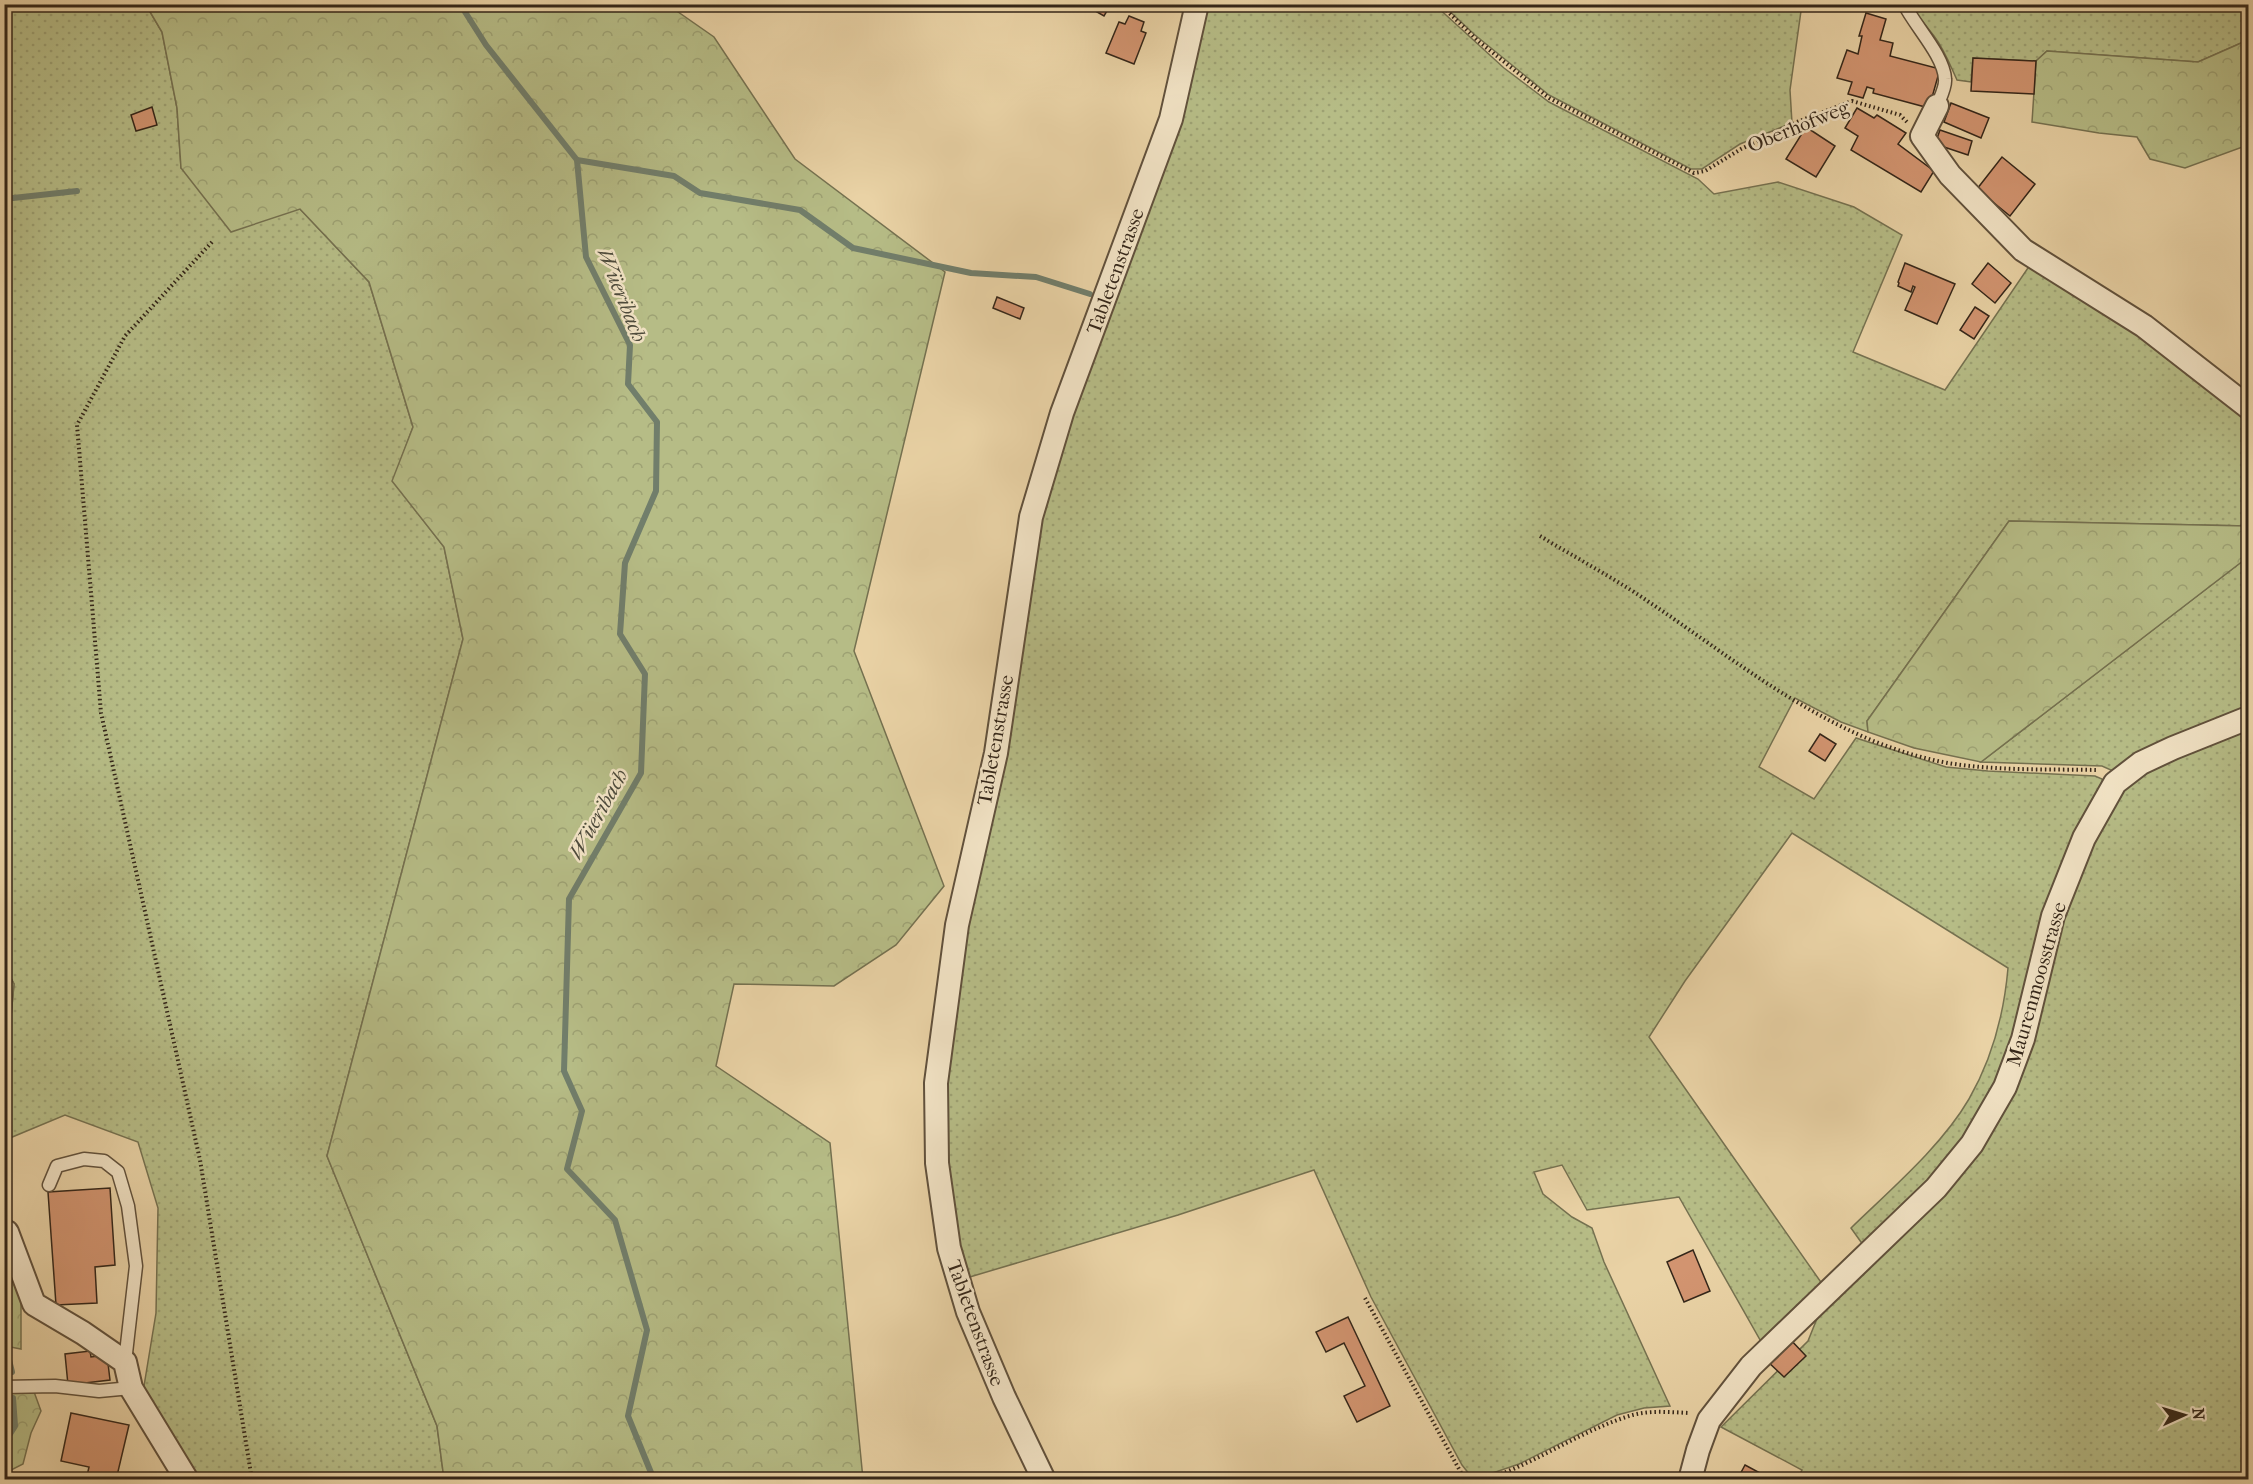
<svg xmlns="http://www.w3.org/2000/svg" width="2253" height="1484" font-family="'IM FELL French Canon',serif">
<style>
.green{fill:url(#green-dots);stroke:#757150;stroke-width:1.5}
.forest{fill:url(#forest-crowns);stroke:#757150;stroke-width:1.5}
.lines{fill:none;stroke-linecap:round;stroke-linejoin:round}
.stream{stroke:#717e6b;stroke-width:6}
.building{fill:#d29470;stroke:#342619;stroke-width:1.5}
.lane-casing{stroke:#61513c;stroke-width:15}
.street-casing{stroke:#61513c;stroke-width:26}
.path{stroke:#342619;stroke-width:4;stroke-dasharray:1.5 3;stroke-linecap:butt}
.lane{stroke:#f1e2c4;stroke-width:12}
.street{stroke:#f1e2c4;stroke-width:22}
.labels{text-anchor:middle;stroke-width:5;stroke-linejoin:round;paint-order:stroke}
.street-label{font-size:20px;fill:#342619;stroke:#f1e2c4}
.water-label{font-size:21px;font-style:italic;fill:#4d4a3b;stroke:#f1e2c4}
</style>
<defs>
<pattern id="green-dots" width="8" height="8" patternUnits="userSpaceOnUse" patternTransform="scale(1.5)"><rect width="8" height="8" fill="#b6bc86"/><path d="M2 2h.1M6 6h.1" fill="none" stroke="#9da173" stroke-width="1.8" stroke-linecap="round"/></pattern>
<pattern id="forest-crowns" width="20" height="18" patternUnits="userSpaceOnUse" patternTransform="scale(1.5)"><rect width="20" height="18" fill="#b6bc86"/><path d="M2 6a3 3 0 1 1 6 0M12 15a3 3 0 1 1 6 0" fill="none" stroke="#9da173"/></pattern>
</defs>
<rect width="100%" height="100%" fill="#e9d2a5"/>
<filter id="stains"><feTurbulence type="fractalNoise" baseFrequency=".00333" numOctaves="4"/><feColorMatrix values="0 0 0 0 .2 0 0 0 0 .09 0 0 0 0 .02 0 0 0 .5 -.17"/></filter>
<radialGradient id="worn" r=".72"><stop offset=".6" stop-color="#630" stop-opacity="0"/><stop offset="1" stop-color="#630" stop-opacity=".3"/></radialGradient>
<!-- green -->
<g class="green">
<path d="M5 5H146L162 32 177 108 181 168 300 209 369 282 413 427 393 481 444 547 463 639 327 1156 437 1426 444 1479H199L143 1392 156 1313 158 1208 138 1142 65 1115 5 1140V1081L14 984 4 966Z"/>
<path d="M1201 5H1435L1504 68 1549 102 1698 179 1714 194 1778 182 1854 207 1902 235 1853 352 1945 390 2032 262 2133 325 2248 414V526L2009 521 1867 721 1868 732 1841 722 1795 698 1759 767 1814 799 1856 738 1946 767 1988 771 2095 776 2102 779 2105 790 2009 1062 1968 1141 1866 1249 1851 1228C1890 1190 1941 1147 1969 1099 1992 1059 2004 1014 2008 968L1792 833 1685 981 1649 1037 1825 1288 1763 1345 1679 1197 1587 1210 1562 1165 1534 1172 1543 1194 1572 1217 1592 1228 1604 1262 1670 1406 1644 1408 1617 1415 1519 1464 1484 1476 1470 1475 1462 1465 1371 1297 1314 1170 1178 1215 963 1279 946 1204 943 1065 1038 519Z"/>
<path d="M1443 5H1809L1801 11 1790 90 1792 123 1740 144 1702 169H1691L1549 95 1475 35Z"/>
<path d="M1910 5H2248V40L2198 62 2047 51 2036 61 1973 58 1971 82 1957 80C1950 65 1944 49 1934 36 1926 26 1918 16 1910 5Z"/>
<path d="M2248 557V713L2113 771 2102 766 1981 762Z"/>
<path d="M2248 724V1479H1797L1802 1470 1721 1427 1808 1341 1822 1306 1988 1129 2084 848 2130 778Z"/>
</g>
<!-- forest -->
<g class="forest">
<path d="M146 5H668L714 37 795 159 945 272 854 651 944 886 896 945 834 986 734 984 716 1066 830 1143 863 1479H444L437 1426 327 1156 463 639 444 547 392 481 413 427 369 282 300 209 231 232 181 168 177 108 162 32Z"/>
<path d="M2248 40V145L2185 168 2150 159 2137 137 2099 133 2032 122 2036 61 2047 51 2198 62Z"/>
<path d="M2009 521 2248 526V557L1981 762 1914 748 1868 732 1867 721Z"/>
<path d="M5 966 14 984 5 1081 4 966Z"/>
<path d="M4 1230 21 1290V1349L5 1346Z"/>
<path d="M33 1389 41 1411 31 1433 23 1464 9 1471 7 1479 5 1480 4 1412 7 1390Z"/>
</g>
<g class="lines">
<!-- stream -->
<g class="stream">
<path d="M460 4 486 45 577 160 586 257 630 345 628 384 657 422 656 491 625 563 620 634 645 674 641 773 569 899 564 1071 582 1111 567 1169 615 1220 647 1330 628 1416 654 1480"/>
<path d="M577 160 674 176 700 193 800 210 853 248 971 273 1036 277 1090 294"/>
<path d="M4 199 77 191"/>
<path d="M4 1340 12 1372"/>
<path d="M4 1443 15 1426 13 1398"/>
</g>
</g>
<!-- building -->
<g class="building">
<path d="M1083 4H1111L1104 16Z"/>
<path d="M1866 13 1886 19 1880 40 1893 43 1890 56 1940 69 1929 108 1873 93 1874 89 1867 87 1863 98 1848 94 1852 82 1837 78 1847 50 1858 54 1862 36H1859Z"/>
<path d="M1129 16 1144 22 1141 31 1146 33 1134 64 1106 53 1119 22 1125 24Z"/>
<path d="M1973 58 2036 61 2034 94 1971 91Z"/>
<path d="M1951 103 1989 118 1981 138 1944 122Z"/>
<path d="M152 107 157 125 136 131 131 115Z"/>
<path d="M1857 108 1874 118 1877 115 1906 133 1898 144 1934 171 1921 192 1851 150 1858 136 1845 128Z"/>
<path d="M1806 127 1835 146 1816 177 1786 159Z"/>
<path d="M1940 130 1972 141 1968 155 1935 144Z"/>
<path d="M2002 157 2035 184 2010 216 1977 189Z"/>
<path d="M1905 263 1955 284 1937 324 1905 310 1915 287 1913 286 1911 292 1898 286 1899 283 1898 282Z"/>
<path d="M1988 263 2011 283 1995 303 1972 284Z"/>
<path d="M997 297 1024 308 1020 319 993 308Z"/>
<path d="M1975 307 1989 316 1974 339 1960 330Z"/>
<path d="M1820 734 1836 744 1825 761 1809 751Z"/>
<path d="M110 1188 115 1265 95 1267 97 1303 56 1305 48 1192Z"/>
<path d="M1693 1250 1710 1291 1684 1302 1667 1262Z"/>
<path d="M1348 1317 1390 1406 1357 1422 1344 1396 1365 1386 1344 1343 1326 1352 1316 1332Z"/>
<path d="M1788 1337 1806 1356 1784 1377 1765 1359Z"/>
<path d="M90 1351 91 1357 107 1355 110 1380 68 1385 65 1354Z"/>
<path d="M71 1413 129 1425 116 1480H86L89 1467 61 1461Z"/>
<path d="M1745 1465 1762 1474 1759 1480H1737Z"/>
<path d="M1724 1473 1735 1480H1720Z"/>
</g>
<g class="lines">
<defs>
<g id="lane">
<path d="M1904 4C1915 26 1944 56 1945 79 1946 87 1940 98 1937 106"/>
<path d="M49 1185 57 1166 84 1159 104 1161 118 1172 128 1206 136 1266 125 1362"/>
<path d="M4 1387 55 1386 99 1391 131 1388"/>
</g>
<g id="street">
<path d="M1937 106 1922 136 1950 175 2023 250 2144 326 2248 407"/>
<path d="M7 1232 34 1304 83 1333 125 1362 131 1388 187 1480"/>
<path d="M1044 1480 1004 1397 968 1312 949 1248 937 1163 936 1083 957 925 996 753 1031 517 1062 413 1171 119 1197 4"/>
<path d="M1690 1480 1698 1450 1709 1420 1751 1366 1936 1188 1972 1144 2005 1087 2023 1039 2053 916 2084 838 2115 783 2141 763 2173 748 2248 718"/>
</g>
</defs>
<!-- lane casing -->
<use href="#lane" class="lane-casing"/>
<!-- street casing -->
<use href="#street" class="street-casing"/>
<!-- path -->
<g class="path">
<path d="M1440 4 1477 40 1549 98 1694 173 1705 171 1741 149 1797 122 1852 101 1900 115 1907 122"/>
<path d="M212 242 125 336 77 425 101 713 200 1160 252 1480"/>
<path d="M1540 536C1576 558 1614 578 1649 602 1743 665 1833 742 1948 763 1996 771 2049 769 2098 770"/>
<path d="M1365 1298 1465 1480"/>
<path d="M1484 1480C1535 1464 1578 1432 1629 1416 1648 1410 1669 1412 1689 1413"/>
</g>
<!-- lane -->
<use href="#lane" class="lane"/>
<!-- street -->
<use href="#street" class="street"/>
</g>
<g class="labels">
<!-- street labels -->
<g class="street-label">
<text transform="translate(1798 126) rotate(-22)" y="7">Oberhofweg</text>
<text transform="translate(1115 271) rotate(-70)" y="7">Tabletenstrasse</text>
<text transform="translate(995 740) rotate(-80)" y="7">Tabletenstrasse</text>
<text transform="translate(2036 984) rotate(-74)" y="7">Maurenmoosstrasse</text>
<text transform="translate(976 1323) rotate(70)" y="7">Tabletenstrasse</text>
</g>
<!-- water labels -->
<g class="water-label">
<text transform="translate(622 295) rotate(68)" y="7">Wüeribach</text>
<text transform="translate(598 814) rotate(-61)" y="7">Wüeribach</text>
</g>
</g>
<!-- margin -->
<rect width="2253" height="1484" fill="none" stroke="#e9d2a5" stroke-width="24"/>
<rect x="6" y="6" width="2241" height="1472" fill="none" stroke="#342619" stroke-width="3"/>
<rect x="12" y="12" width="2229" height="1460" fill="none" stroke="#342619" stroke-width="1.5"/>
<!-- north arrow -->
<g transform="translate(2184 1415) rotate(86)" stroke="#f1e2c4" stroke-width="4.5" paint-order="stroke">
<path d="M0-4.5L10 22L0 15L-10 22Z" fill="#342619"/>
<text y="-9" font-size="16" font-weight="bold" text-anchor="middle" fill="#342619">N</text>
</g>
<rect width="100%" height="100%" filter="url(#stains)"/>
<rect width="100%" height="100%" fill="url(#worn)"/>
</svg>
